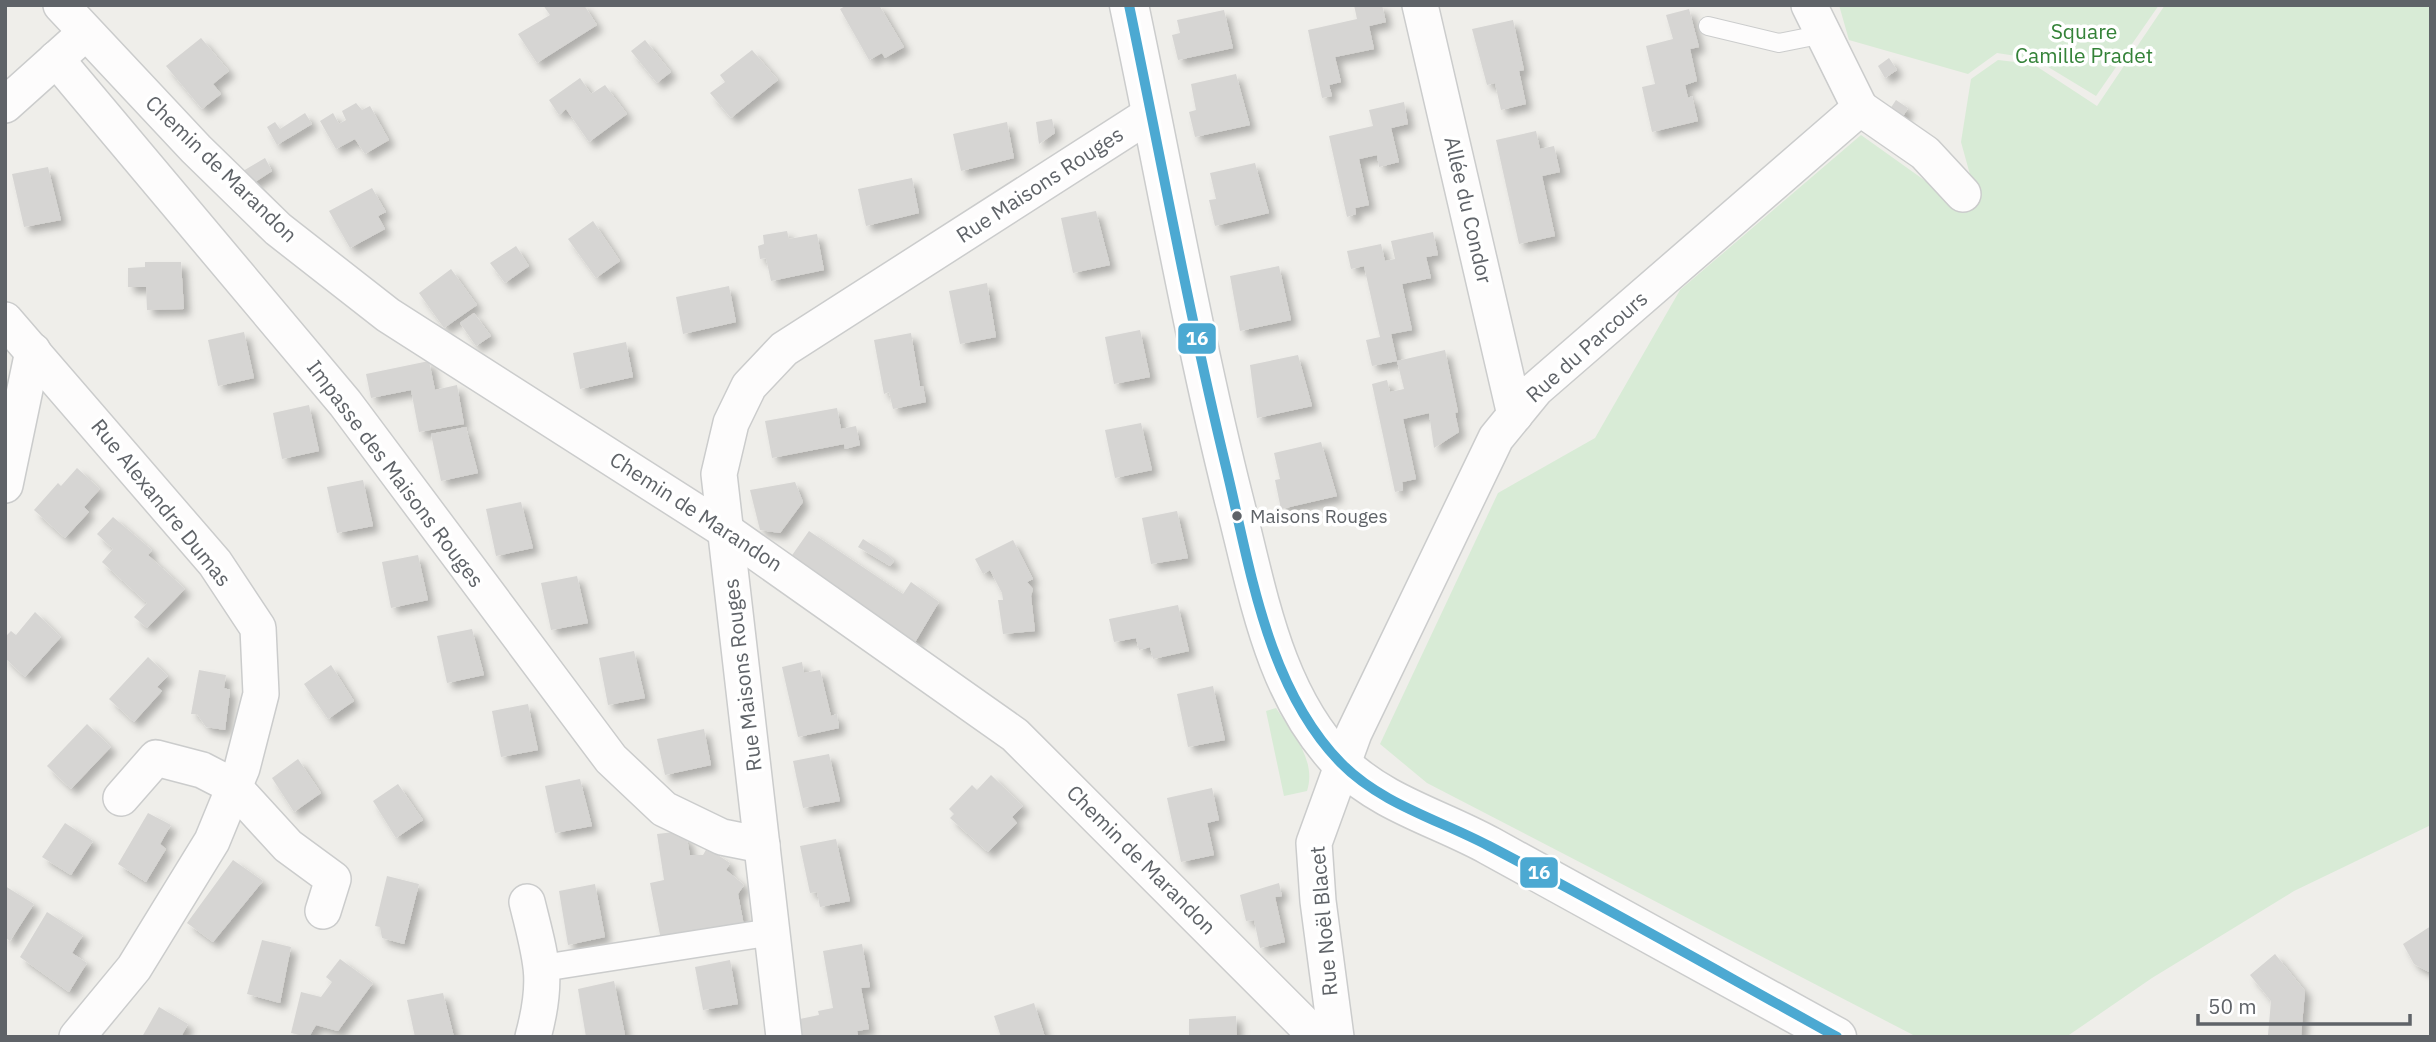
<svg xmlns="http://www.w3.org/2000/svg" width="2436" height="1042" font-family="'IBM Plex Sans',sans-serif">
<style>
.green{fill:#d8ebd6}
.building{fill:#d6d5d3;filter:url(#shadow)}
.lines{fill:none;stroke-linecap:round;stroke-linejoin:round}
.service-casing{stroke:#cbcccc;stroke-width:20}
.pedestrian-casing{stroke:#cbcccc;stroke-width:29}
.minor-casing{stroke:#cbcccc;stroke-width:38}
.tertiary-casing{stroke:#cbcccc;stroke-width:41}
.service{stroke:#fdfcfc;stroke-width:18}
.pedestrian{stroke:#fdfcfc;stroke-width:26}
.minor{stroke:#fdfcfc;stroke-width:35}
.tertiary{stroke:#fdfcfc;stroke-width:38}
.bus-1-casing{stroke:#fff;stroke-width:16}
.bus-1{stroke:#4ca9d2;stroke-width:10}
.bus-dot{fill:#5f6368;stroke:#fff;stroke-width:2.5}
.labels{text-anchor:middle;stroke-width:7;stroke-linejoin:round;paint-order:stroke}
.bus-label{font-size:19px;fill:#5f6368;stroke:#fff;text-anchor:start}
.park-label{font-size:21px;fill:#348238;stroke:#fff}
.street-label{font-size:21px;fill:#5f6368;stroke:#fff}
.line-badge{stroke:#fff;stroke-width:2.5}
.badge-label{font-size:19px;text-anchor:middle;font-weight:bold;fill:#fff}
</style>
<defs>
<filter id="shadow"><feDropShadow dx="6" dy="6" stdDeviation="3.5" flood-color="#0004"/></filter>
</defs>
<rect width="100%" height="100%" fill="#efeeea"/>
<!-- green -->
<g class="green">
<path d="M1839 5H2159L2096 96 2035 59 1997 53 1968 74 1849 40Z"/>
<path d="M2165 5H2431V825L2294 891 2152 978 2066 1037H1917L1427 783 1380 744 1498 493 1595 438 1680 290 1861 135 1948 197 1974 189 1961 142 1971 79 1998 60 2033 64 2097 106Z"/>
<path d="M1276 708C1292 733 1317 760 1307 791L1284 796 1266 711Z"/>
</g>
<!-- building -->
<g class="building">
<path d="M543 5H584L597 25 537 63 518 34 550 15Z"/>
<path d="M847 5H879L904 47 885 58 882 53 869 60 840 9Z"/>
<path d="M1354 5H1382L1386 22 1369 26 1374 49 1335 57 1341 82 1329 85 1332 96 1322 98 1308 30 1357 19Z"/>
<path d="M1689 9 1699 47 1690 49 1697 81 1685 85 1688 98 1692 96 1698 121 1652 132 1642 87 1655 84 1646 46 1673 39 1666 15Z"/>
<path d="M1224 10 1233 48 1178 60 1172 35 1180 33 1177 20Z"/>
<path d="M1513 20 1524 70 1519 71 1526 104 1501 110 1495 83 1487 85 1472 29Z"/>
<path d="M201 38 229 71 213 84 221 94 202 109 166 66Z"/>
<path d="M645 40 671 72 657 83 631 51Z"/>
<path d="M752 50 778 80 731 118 710 93 725 82 720 75Z"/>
<path d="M1889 58 1897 70 1885 78 1878 66Z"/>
<path d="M1236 74 1250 125 1195 137 1189 112 1196 110 1191 84Z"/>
<path d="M580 78 591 94 605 85 627 114 589 142 566 109 559 115 549 100Z"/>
<path d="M1896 100 1908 108 1901 120 1888 112Z"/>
<path d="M1404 102 1408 124 1391 128 1399 162 1379 167 1377 155 1359 159 1369 205 1355 208 1356 214 1347 217 1329 136 1373 126 1369 110Z"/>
<path d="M356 103 362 110 370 106 389 140 365 154 355 139 336 149 320 121 333 113 339 124 346 120 342 111Z"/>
<path d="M305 113 312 124 277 145 267 127 275 122 280 129Z"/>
<path d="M1052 119 1055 133 1039 144 1036 122Z"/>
<path d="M1007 122 1014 158 961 171 953 134Z"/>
<path d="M1536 131 1540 149 1554 146 1560 172 1542 176 1555 236 1519 244 1496 140Z"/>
<path d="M265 158 272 171 252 184 243 171Z"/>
<path d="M1255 163 1269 213 1215 226 1209 200 1216 199 1210 173Z"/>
<path d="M48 167 61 220 24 227 12 174Z"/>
<path d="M912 178 919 213 866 226 858 189Z"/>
<path d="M372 188 386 212 378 216 385 229 350 248 329 211Z"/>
<path d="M1096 211 1110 265 1073 273 1061 218Z"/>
<path d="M593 221 620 261 596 278 568 239Z"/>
<path d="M787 231 789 239 817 234 824 270 771 281 766 258 760 259 758 246 764 244 763 235Z"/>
<path d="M1433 232 1438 255 1426 257 1431 278 1402 284 1412 330 1391 334 1397 361 1445 350 1458 412 1455 413 1459 432 1434 448 1429 413 1403 419 1416 479 1402 482 1403 490 1395 492 1372 384 1387 380 1390 392 1404 389 1397 361 1372 366 1366 340 1380 337 1364 266 1351 269 1347 251 1381 244 1385 261 1395 259 1391 241Z"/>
<path d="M516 246 529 266 505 283 490 263Z"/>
<path d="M145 262H181L184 309 147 310 146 287H128V268L145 267Z"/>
<path d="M1279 266 1291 320 1240 331 1230 276Z"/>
<path d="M451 269 477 305 444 328 419 293Z"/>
<path d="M987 283 996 337 960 344 949 291Z"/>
<path d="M729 286 736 322 683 334 676 297Z"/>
<path d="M474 313 491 336 476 346 460 323Z"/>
<path d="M1140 330 1150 377 1114 384 1105 337Z"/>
<path d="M244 332 254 378 218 386 208 340Z"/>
<path d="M911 333 920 386H923L926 402 893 409 889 392 884 394 874 340Z"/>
<path d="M626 342 633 377 580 389 573 353Z"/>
<path d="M1298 355 1312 406 1257 418 1250 365Z"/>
<path d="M429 361 435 390 457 385 464 424 419 432 411 390 371 398 366 374Z"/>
<path d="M309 405 319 451 282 459 273 413Z"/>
<path d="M837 408 841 429 856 426 860 445 845 449 844 444 772 458 765 421Z"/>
<path d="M1141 423 1152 470 1115 478 1105 430Z"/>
<path d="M466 427 478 473 441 481 431 434Z"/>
<path d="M1321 442 1337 496 1281 509 1275 480 1280 479 1274 453Z"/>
<path d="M77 468 100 489 84 507 89 512 65 538 34 510 58 483 61 486Z"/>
<path d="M363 480 373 526 337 533 327 487Z"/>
<path d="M795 482 803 502 780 533 760 530 750 490Z"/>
<path d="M521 502 533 548 496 556 486 509Z"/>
<path d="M1177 511 1188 558 1151 564 1142 518Z"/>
<path d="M113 517 152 550 148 555 185 589 147 628 134 617 147 603 102 562 113 549 97 534Z"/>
<path d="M809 531 903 594 911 582 939 602 914 644 788 561Z"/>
<path d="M863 539 888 555 894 561 890 566 858 547Z"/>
<path d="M1013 540 1033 579 1027 582 1033 589 1031 596 1035 631 1003 634 998 600H1003L1002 593 990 570 983 574 975 559Z"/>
<path d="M418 555 428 600 391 608 382 562Z"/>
<path d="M577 576 588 623 551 630 541 583Z"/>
<path d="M1178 605 1189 651 1153 659 1150 647 1139 650 1136 638 1114 642 1109 619Z"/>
<path d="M35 612 61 637 25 677 5 658V637L11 631 16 635Z"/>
<path d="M472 629 484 675 447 683 437 636Z"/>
<path d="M634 651 645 698 608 705 599 658Z"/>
<path d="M148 657 168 676 157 687 162 691 134 722 109 699Z"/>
<path d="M802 662 804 673 820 670 831 716 837 714 839 728 798 737 782 667Z"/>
<path d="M331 665 354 701 328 719 304 684Z"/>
<path d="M199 670 226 675 224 688 230 690 225 730 206 727 197 714H191Z"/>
<path d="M1213 686 1225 740 1188 747 1177 694Z"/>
<path d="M528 704 538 750 501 757 492 711Z"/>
<path d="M87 724 111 747 71 789 47 766Z"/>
<path d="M704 729 711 765 665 775 657 739Z"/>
<path d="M829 754 840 801 803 808 793 761Z"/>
<path d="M298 759 321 793 294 812 272 778Z"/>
<path d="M991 775 1023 806 1012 817 1017 823 988 852 950 818 954 814 949 809 972 785 977 790Z"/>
<path d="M580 779 592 826 555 833 545 786Z"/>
<path d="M398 784 423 820 396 838 373 801Z"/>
<path d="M1212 788 1219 820 1207 823 1214 855 1181 862 1167 798Z"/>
<path d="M148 813 171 825 160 844 166 849 146 882 118 864Z"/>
<path d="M65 823 93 841 71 875 42 857Z"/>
<path d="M674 832 687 839 690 855H703L707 848 730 863 726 870 744 885 738 894 745 931 662 945 650 883 664 880 657 834Z"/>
<path d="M836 839 850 901 820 907 817 892 810 893 800 846Z"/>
<path d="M233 860 263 881 213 942 187 923Z"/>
<path d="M387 876 419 884 404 944 382 938 380 927 375 926Z"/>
<path d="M1279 883 1282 896 1275 897 1285 942 1260 948 1254 920 1246 921 1240 895Z"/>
<path d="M595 884 605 937 568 945 559 891Z"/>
<path d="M5 886 34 904 10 941 5 937Z"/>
<path d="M47 912 83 935 72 953 87 963 69 992 20 957Z"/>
<path d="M2431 926V973L2414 964 2403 944Z"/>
<path d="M262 940 291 947 280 1003 247 994Z"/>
<path d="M862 944 870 987 861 988 869 1029 857 1031 858 1035 851 1037H799L795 1020 819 1015 818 1011 833 1008 823 951Z"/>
<path d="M2275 954 2305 991 2301 1037 2268 1035 2271 1001 2250 975Z"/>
<path d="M340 959 373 983 338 1031 316 1025 309 1037 291 1033 301 992 321 997 332 982 326 977Z"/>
<path d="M730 960 738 1004 703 1010 695 967Z"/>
<path d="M614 981 625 1035 586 1037 578 989Z"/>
<path d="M443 993 454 1037H415L407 1000Z"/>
<path d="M1034 1003 1045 1037H1001L994 1016Z"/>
<path d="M159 1007 188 1024 181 1037H142Z"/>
<path d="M1236 1016 1237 1037H1189V1019Z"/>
</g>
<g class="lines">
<defs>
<path id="service" d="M1708 26 1779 43 1824 34"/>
<path id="pedestrian" d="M543 968 772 932"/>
<g id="minor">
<path d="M61 5 196 149 278 229 388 315 726 531 1015 735 1317 1037"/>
<path d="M1420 5 1515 415"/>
<path d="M1809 5 1860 108"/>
<path d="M56 59 345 403 611 759 664 809 722 837 762 845"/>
<path d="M5 105 73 44"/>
<path d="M1860 108 1925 153 1963 194"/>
<path d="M5 320 215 563 258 628 261 694 242 768 212 841 134 968 77 1037"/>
<path d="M5 485 33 351"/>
<path d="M121 798 156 758 202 770 233 786 288 846 333 879 323 911"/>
<path d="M527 902C541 959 549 978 533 1037"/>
<path d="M784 1037 719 474 731 423 749 386 784 349 1152 113"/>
<path d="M1336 1037 1318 901 1314 843 1354 733 1496 438 1536 389 1860 108"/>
</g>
<path id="tertiary" d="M1129 5C1164 170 1193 337 1234 500 1258 592 1273 693 1341 763 1383 804 1439 818 1490 846 1606 909 1721 974 1837 1037"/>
</defs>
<!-- service casing -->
<use href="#service" class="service-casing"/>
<!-- pedestrian casing -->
<use href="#pedestrian" class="pedestrian-casing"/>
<!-- minor casing -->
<use href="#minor" class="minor-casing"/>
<!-- tertiary casing -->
<use href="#tertiary" class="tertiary-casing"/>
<!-- service -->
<use href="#service" class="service"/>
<!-- pedestrian -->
<use href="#pedestrian" class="pedestrian"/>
<!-- minor -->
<use href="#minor" class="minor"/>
<!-- tertiary -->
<use href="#tertiary" class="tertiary"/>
<defs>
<path id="bus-1" d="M1129 5C1161 159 1189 314 1226 467 1250 566 1266 686 1341 763 1381 804 1440 820 1489 846 1606 907 1721 973 1837 1037"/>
</defs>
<!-- bus-1 casing -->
<use href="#bus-1" class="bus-1-casing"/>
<!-- bus-1 -->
<use href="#bus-1" class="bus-1"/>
</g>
<!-- markers -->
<circle class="bus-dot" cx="1237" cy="516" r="6"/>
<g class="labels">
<!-- bus labels -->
<g class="bus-label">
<text x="1250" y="523">Maisons Rouges</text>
</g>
<!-- park labels -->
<g class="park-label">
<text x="2084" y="39">Square<tspan x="2084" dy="24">Camille Pradet</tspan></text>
</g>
<!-- street labels -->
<g class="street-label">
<text transform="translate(221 169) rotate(44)" y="7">Chemin de Marandon</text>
<text transform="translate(1040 185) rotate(-33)" y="7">Rue Maisons Rouges</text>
<text transform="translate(1468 210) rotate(77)" y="7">Allée du Condor</text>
<text transform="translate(1587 347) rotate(-42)" y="7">Rue du Parcours</text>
<text transform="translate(395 474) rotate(53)" y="7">Impasse des Maisons Rouges</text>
<text transform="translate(161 503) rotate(51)" y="7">Rue Alexandre Dumas</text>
<text transform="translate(696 512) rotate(33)" y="7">Chemin de Marandon</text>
<text transform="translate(743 675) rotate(-97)" y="7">Rue Maisons Rouges</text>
<text transform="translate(1141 860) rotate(45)" y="7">Chemin de Marandon</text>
<text transform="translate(1324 921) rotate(-95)" y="7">Rue Noël Blacet</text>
</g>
</g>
<g class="line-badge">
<rect x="1177" y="322" width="40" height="33" rx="7" fill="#4ca9d2"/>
<rect x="1519" y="856" width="40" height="33" rx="7" fill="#4ca9d2"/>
</g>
<g class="badge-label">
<text x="1197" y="345">16</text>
<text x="1539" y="879">16</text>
</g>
<!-- border -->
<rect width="2436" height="1042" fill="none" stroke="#5f6368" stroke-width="14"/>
<!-- scale -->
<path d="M2198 1014v10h212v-10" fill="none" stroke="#5f6368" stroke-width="3.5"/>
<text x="2208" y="1014" font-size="21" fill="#5f6368" stroke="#ffffff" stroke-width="5" paint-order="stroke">50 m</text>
</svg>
